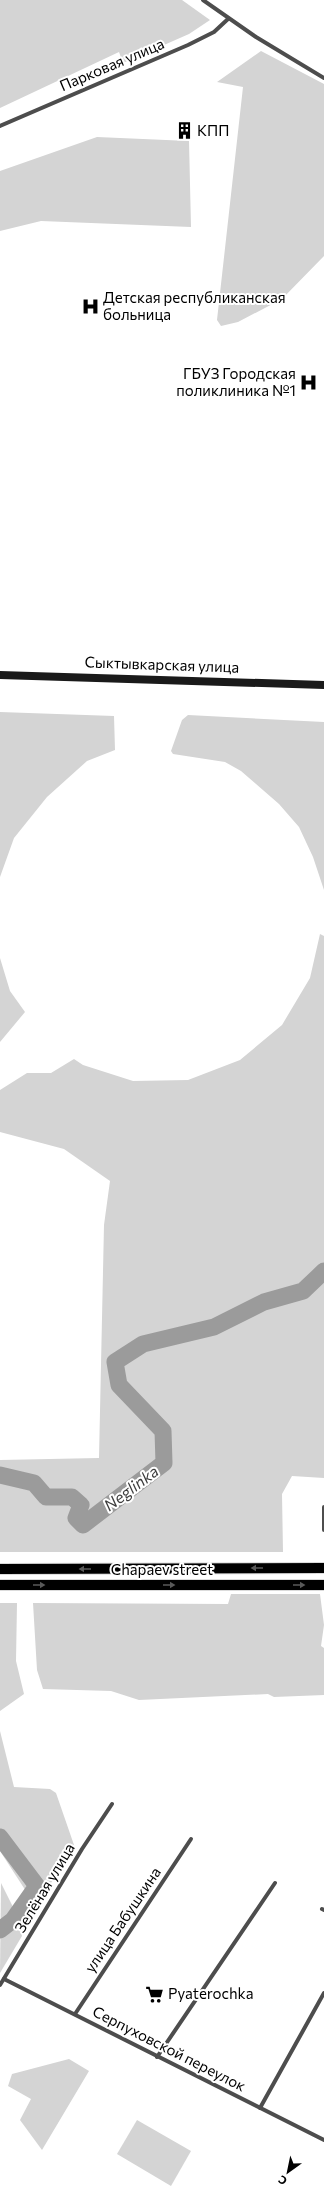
<svg xmlns="http://www.w3.org/2000/svg" width="324" height="2208" font-family="Commissioner,sans-serif">
<style>
.green{fill:#d4d4d4}
.lines{fill:none;stroke-linecap:round;stroke-linejoin:round}
.river{stroke:#9b9b9b;stroke-width:17}
.primary-casing{stroke:#dbdbdb;stroke-width:12}
.minor{stroke:#4d4d4d;stroke-width:4}
.secondary{stroke:#1a1a1a;stroke-width:8}
.primary{stroke:#000;stroke-width:10}
.oneway{fill:#595959}
.labels{text-anchor:middle;stroke-width:4;stroke-linejoin:round;paint-order:stroke}
.street-label{font-size:15px;fill:#000;stroke:#fff}
.poi-label{font-size:15px;fill:#000;stroke:#fff;text-anchor:start}
.water-label{font-size:16px;font-style:italic;fill:#3c3c3c;stroke:#fff}
</style>
<rect width="100%" height="100%" fill="#fff"/>
<!-- green -->
<g class="green">
<path d="M0 0H182L210 20 189 34 123 63 119 52 0 108Z"/>
<path d="M261 51 324 84V256L282 299 238 322 221 326 217 320 243 87 217 82Z"/>
<path d="M97 137 189 141 191 227 41 221 0 231V171Z"/>
<path d="M0 712 114 716 115 750 87 761 47 797 14 838 0 877Z"/>
<path d="M188 715 324 722V890L313 857 299 827 279 804 241 771 225 762 173 754 171 751 182 720Z"/>
<path d="M320 934 324 936V1478L292 1476 282 1494 283 1552H0V1460L99 1458 104 1225 110 1181 64 1149 0 1132V1090L27 1073H51L74 1059 83 1065 133 1081 188 1080 240 1060 282 1025 310 978Z"/>
<path d="M0 958 10 991 25 1012 0 1042Z"/>
<path d="M231 1594H320L324 1625 321 1646 324 1648V1695L274 1697 268 1694 139 1700 111 1691 43 1689 37 1670 33 1603 228 1604Z"/>
<path d="M0 1603H17L16 1661 24 1694 0 1711Z"/>
<path d="M0 1731 14 1787 50 1789 56 1793 74 1845 40 1901 33 1902 0 1851Z"/>
<path d="M1 1883 16 1913 22 1936 0 1973Z"/>
<path d="M69 2059 89 2071 42 2150 20 2120 31 2099 8 2086 12 2074Z"/>
<path d="M137 2120 191 2151 171 2186 117 2154Z"/>
</g>
<g class="lines">
<!-- river -->
<g class="river">
<path d="M0 1475 34 1483 46 1497H72L81 1505 76 1518 83 1525 164 1463 163 1431 119 1385 115 1362 143 1344 214 1327 264 1302 303 1291 324 1271"/>
<path d="M0 1837 37 1886 13 1920 0 1930"/>
</g>
<defs>
<g id="primary">
<path d="M0 1569 324 1568"/>
<path d="M0 1585H324"/>
</g>
</defs>
<!-- primary casing -->
<use href="#primary" class="primary-casing"/>
<!-- minor -->
<g class="minor">
<path d="M203 0 256 37 324 78"/>
<path d="M0 126 188 45 214 32 228 19"/>
<path d="M324 1507V1530"/>
<path d="M322 1909 324 1910"/>
<path d="M4 1979 324 2140"/>
<path d="M0 1985 82 1849 112 1804"/>
<path d="M75 2014 191 1839"/>
<path d="M157 2057 275 1883"/>
<path d="M260 2108 324 1993"/>
</g>
<!-- secondary -->
<path class="secondary" d="M0 675 324 685"/>
<!-- primary -->
<use href="#primary" class="primary"/>
</g>
<!-- one-way arrows -->
<defs><path id="oneway-solid" d="M-6-.8H1V-3.2L6.5 0L1 3.2V.8H-6Z"/></defs>
<g class="oneway">
<use href="#oneway-solid" transform="translate(257 1568) rotate(180)"/>
<use href="#oneway-solid" transform="translate(85 1569) rotate(180)"/>
<use href="#oneway-solid" transform="translate(39 1585)"/>
<use href="#oneway-solid" transform="translate(169 1585)"/>
<use href="#oneway-solid" transform="translate(299 1585)"/>
</g>
<!-- icons -->
<defs>
<symbol id="building-bare" viewBox="-9 -9 18 18"><path d="M-4-6H4V6H1V3H-1V6H-4ZM-2.5-4.3h1.7v1.8h-1.7ZM.8-4.3h1.7v1.8H.8ZM-2.5-1h1.7V.8h-1.7ZM.8-1h1.7V.8H.8Z" fill="#000" stroke="#fff" stroke-width="2.5" paint-order="stroke"/></symbol>
<symbol id="hospital-bare" viewBox="-9 -9 18 18"><path d="M-5-5h3v3.5h4V-5h3V5h-3V1.5h-4V5h-3Z" fill="#000" stroke="#fff" stroke-width="2.5" paint-order="stroke"/></symbol>
<symbol id="supermarket-bare" viewBox="-9 -9 18 18"><path d="M-6-5.5h2.5l.6 2H6L4.5 2H-2.5L-4.4-4H-6ZM-1.5 3.2a1.3 1.3 0 1 0 .1 0ZM3 3.2a1.3 1.3 0 1 0 .1 0Z" fill="#000" stroke="#fff" stroke-width="2.5" paint-order="stroke"/></symbol>
</defs>
<g fill-rule="evenodd">
<use href="#building-bare" x="172" y="118" width="25" height="25"/>
<use href="#hospital-bare" x="78" y="294" width="25" height="25"/>
<use href="#hospital-bare" x="296" y="370" width="25" height="25"/>
<use href="#supermarket-bare" x="142" y="1982" width="25" height="25"/>
</g>
<g class="labels">
<!-- street labels -->
<g class="street-label">
<text transform="translate(112 65) rotate(-23)" y="5">Парковая улица</text>
<text transform="translate(162 665) rotate(2)" y="5">Сыктывкарская улица</text>
<text x="162" y="1575">Chapaev street</text>
<text transform="translate(45 1888) rotate(-59)" y="5">Зелёная улица</text>
<text transform="translate(123 1920) rotate(-56)" y="5">улица Бабушкина</text>
<text transform="translate(169 2049) rotate(27)" y="5">Серпуховской переулок</text>
</g>
<!-- poi labels -->
<g class="poi-label">
<text x="197" y="136">КПП</text>
<text x="103" y="303">Детская республиканская<tspan x="103" dy="17">больница</tspan></text>
<text x="296" y="379" text-anchor="end">ГБУЗ Городская<tspan x="296" dy="17">поликлиника №1</tspan></text>
<text x="168" y="1999">Pyaterochka</text>
</g>
<!-- water labels -->
<g class="water-label">
<text transform="translate(131 1488) rotate(-37)" y="6">Neglinka</text>
</g>
</g>
<!-- north arrow -->
<g transform="translate(288 2172) rotate(213)" stroke="#ffffff" stroke-width="3" paint-order="stroke">
<path d="M0-3L7 15L0 10L-7 15Z" fill="#000000"/>
<text y="-6" font-size="11" font-weight="bold" text-anchor="middle" fill="#000000">С</text>
</g>
</svg>
